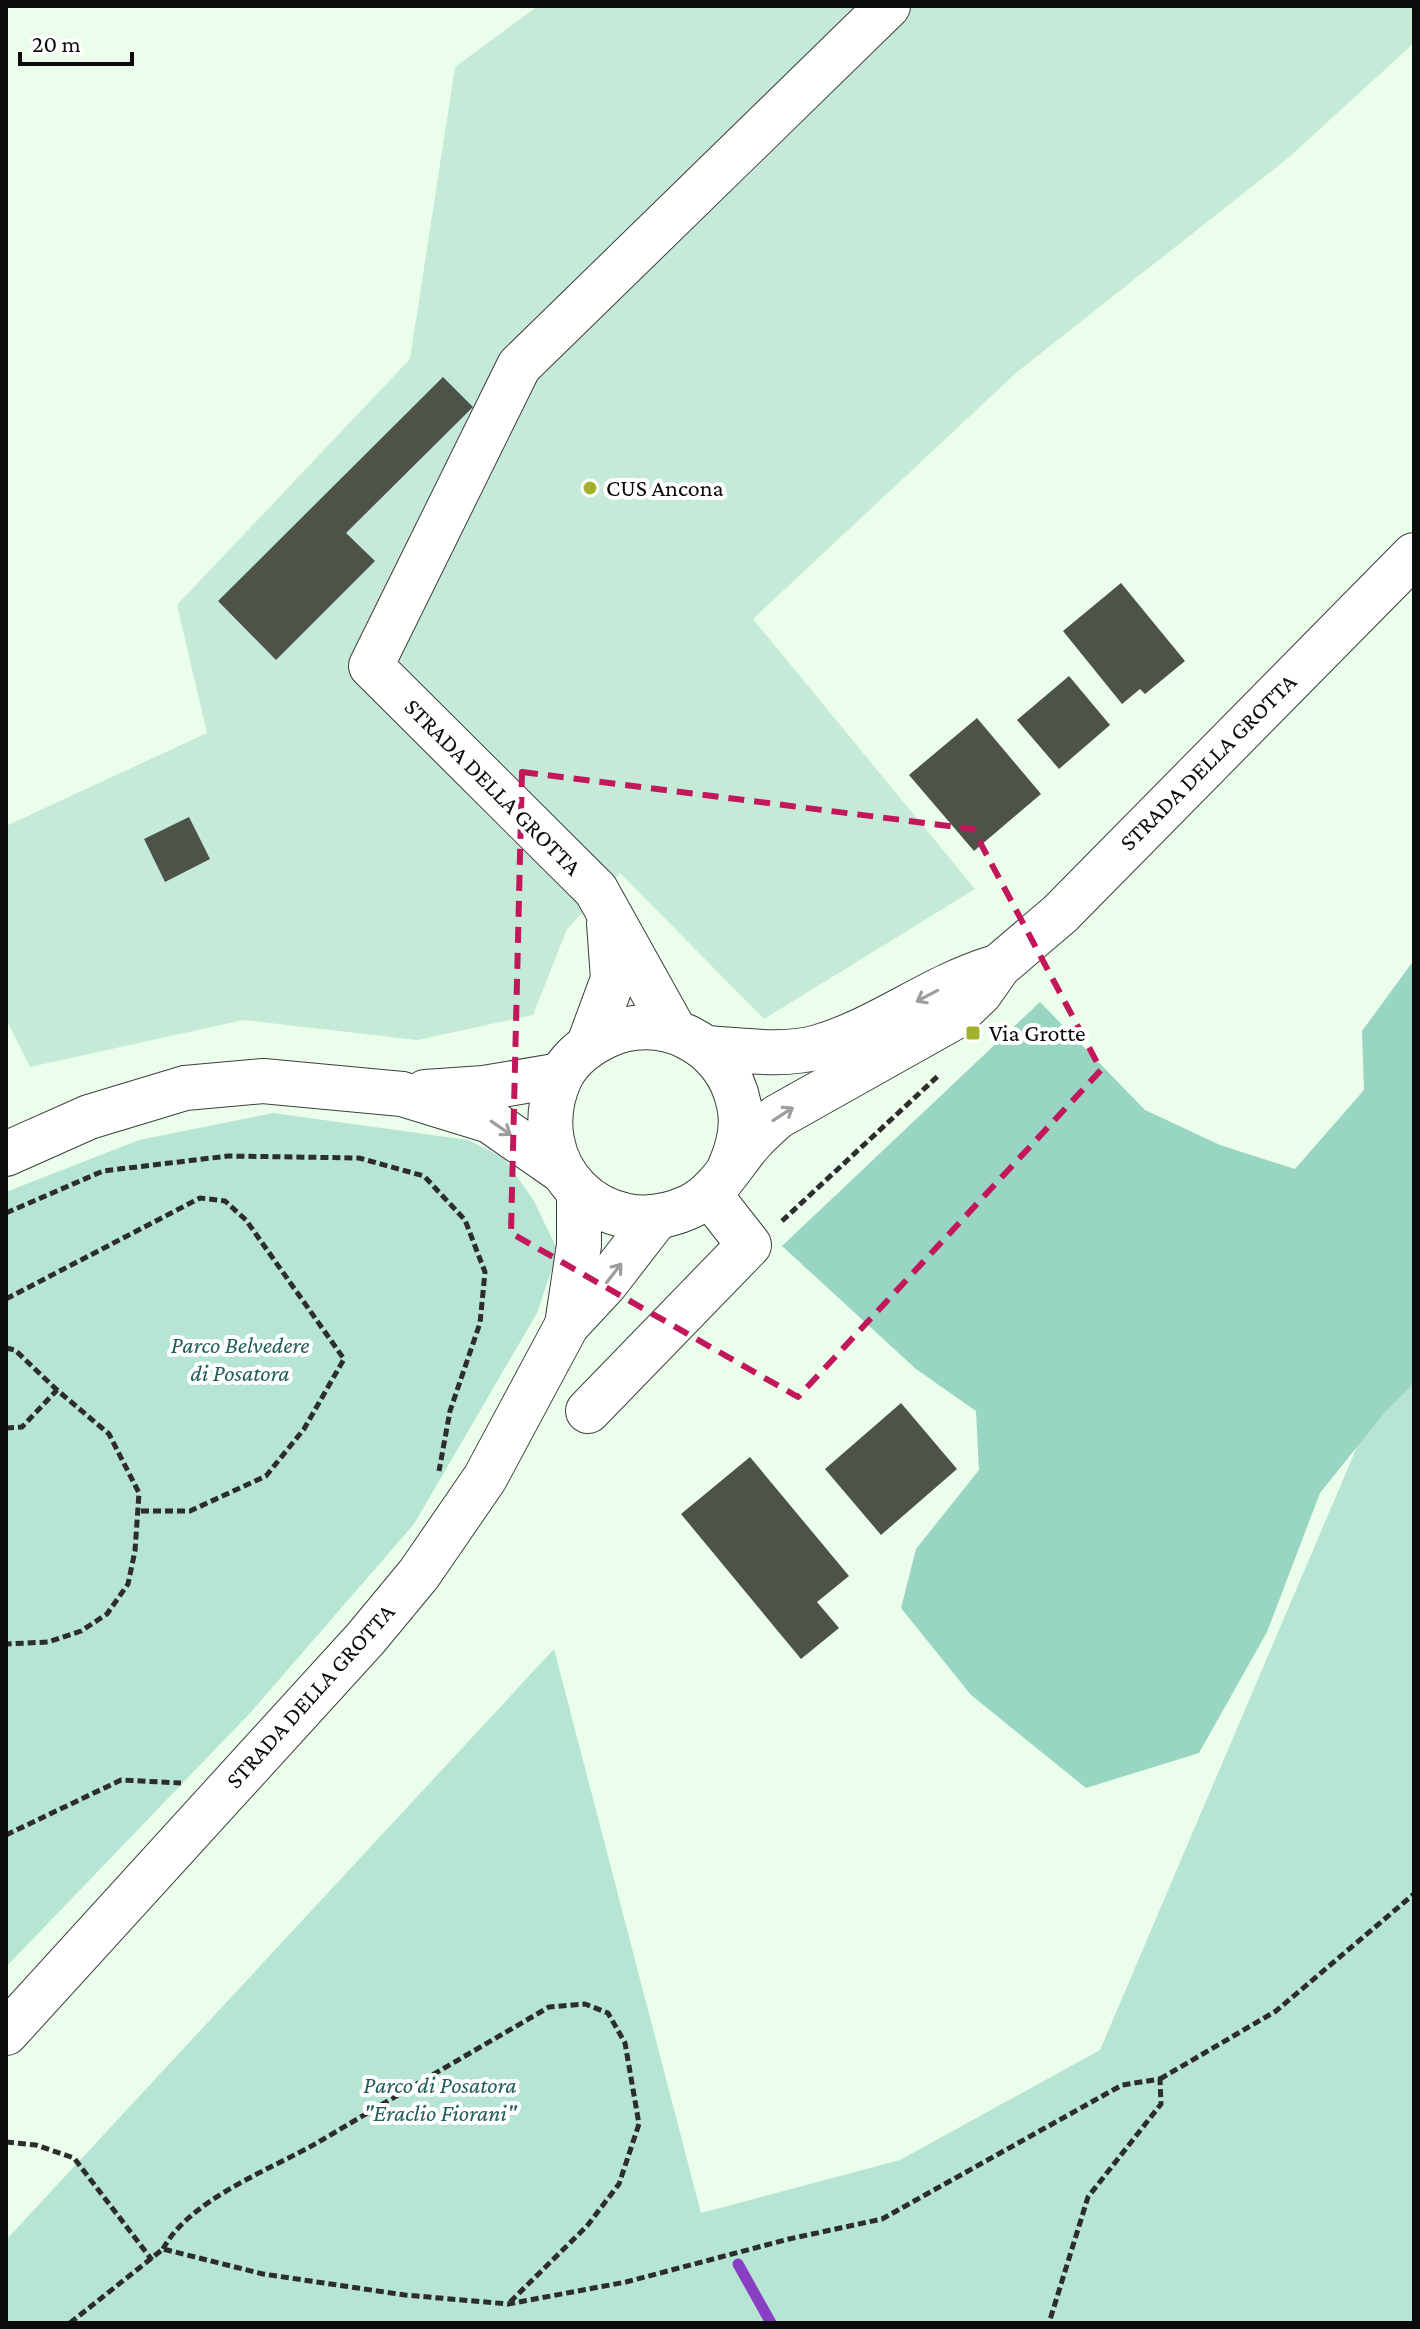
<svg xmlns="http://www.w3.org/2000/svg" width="1420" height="2329" font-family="'Crimson Pro',serif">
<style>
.green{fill:#b7e5d4}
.forest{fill:#98d5c2}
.pitch{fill:#c5ead8}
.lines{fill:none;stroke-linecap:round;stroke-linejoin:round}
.stream{stroke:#883fc3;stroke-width:11}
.building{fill:#4d5348}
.minor-casing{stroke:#3e3e3e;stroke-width:46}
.path{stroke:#2d2d2d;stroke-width:5;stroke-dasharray:8 4;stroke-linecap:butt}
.minor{stroke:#fff;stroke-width:44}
.oneway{stroke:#9d9d9d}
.marked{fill:none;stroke:#c2185b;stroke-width:6;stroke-dasharray:16 10;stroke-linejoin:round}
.poi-dot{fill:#a3b12e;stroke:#fff;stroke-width:3}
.labels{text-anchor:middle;stroke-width:8;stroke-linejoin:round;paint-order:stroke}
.poi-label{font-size:24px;fill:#0b0b0b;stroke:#fff;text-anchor:start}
.street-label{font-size:24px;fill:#0b0b0b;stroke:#fff}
.park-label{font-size:24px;font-style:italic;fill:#215e5a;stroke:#fff}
</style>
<rect width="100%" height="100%" fill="#ebfeeb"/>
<!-- green -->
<g class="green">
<path d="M273 1113 468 1140 504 1158 534 1201 558 1251 537 1313 414 1524 251 1712 6 1967V1192L139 1140Z"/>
<path d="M1414 1313V2323H6V2240L554 1649 701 2213 900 2160 1100 2050Z"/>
</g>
<!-- forest -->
<path class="forest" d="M1414 960V1383L1385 1412 1320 1493 1267 1632 1199 1753 1086 1788 971 1695 901 1608 916 1549 979 1470 976 1411 916 1369 782 1246 1040 1002 1145 1110 1220 1145 1295 1169 1364 1090 1362 1031Z"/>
<!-- pitch -->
<path class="pitch" d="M538 6H1414V43L1288 158 1017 372 753 619 975 889 764 1019 620 873 567 929 533 1015 417 1040 243 1020 30 1067 6 1019V826L207 733 177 605 410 359 455 67Z"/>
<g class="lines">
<!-- stream -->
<path class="stream" d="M738 2264 771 2323"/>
</g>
<!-- building -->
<g class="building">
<path d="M443 377 473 407 346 533 375 561 276 660 218 601Z"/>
<path d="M1121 583 1185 661 1145 694 1140 689 1122 704 1063 631Z"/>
<path d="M1069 676 1110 725 1059 769 1017 720Z"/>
<path d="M977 718 1041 794 974 851 909 775Z"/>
<path d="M189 817 210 859 165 882 144 839Z"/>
<path d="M901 1403 957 1469 881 1535 825 1469Z"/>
<path d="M750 1457 849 1576 817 1602 839 1628 801 1659 681 1514Z"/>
</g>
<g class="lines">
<defs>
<g id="minor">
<path d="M674 1030 596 890 371 666 519 366 888 6"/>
<path d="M589 1044 613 979 609 923"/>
<path d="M706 1048C742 1050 783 1057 818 1047 880 1029 931 987 993 968"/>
<path d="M425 1092 484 1088 561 1075"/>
<path d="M6 1154 89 1117 185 1088 263 1081 402 1094 490 1121 562 1171"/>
<path d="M729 1169C738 1149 744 1127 739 1105 727 1042 659 1010 604 1037 586 1046 569 1059 560 1078 522 1164 602 1247 689 1207 716 1195 732 1164 751 1142 759 1133 768 1125 777 1117L955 1017 980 993 999 966 1060 914 1414 555"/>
<path d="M567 1325 579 1245V1193"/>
<path d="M588 1411 749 1245 709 1194"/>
<path d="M6 2033 366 1638 419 1574 485 1478 567 1325 606 1283 657 1217"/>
</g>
</defs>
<!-- minor casing -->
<use href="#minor" class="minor-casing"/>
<!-- path -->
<g class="path">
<path d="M6 1213 103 1171 228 1156 359 1158 424 1176 465 1220 485 1272 480 1323 450 1411 439 1471"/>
<path d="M782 1221 939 1075"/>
<path d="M6 1299 200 1198 225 1201 246 1220 344 1359 304 1429 266 1476 190 1511H138"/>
<path d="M6 1348 15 1350 57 1390"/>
<path d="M6 1428 22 1427 57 1390 109 1434 139 1493 135 1551 128 1584 107 1614 81 1631 48 1642 6 1644"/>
<path d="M6 1835 121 1780 181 1783"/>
<path d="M1160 2079 1276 2011 1414 1894"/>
<path d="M6 2142 36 2145 74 2158 152 2260"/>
<path d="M163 2249C189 2200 269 2170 317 2143 394 2097 472 2052 549 2007L585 2004 608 2013 625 2043 639 2124 619 2184 587 2226 508 2304"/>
<path d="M70 2323 163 2249 263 2274 405 2295 508 2304 626 2282 789 2239 882 2219 1122 2085 1160 2079 1161 2104 1088 2197 1049 2323"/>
</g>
<!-- minor -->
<use href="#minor" class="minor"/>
</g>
<!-- one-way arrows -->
<defs><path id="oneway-shaft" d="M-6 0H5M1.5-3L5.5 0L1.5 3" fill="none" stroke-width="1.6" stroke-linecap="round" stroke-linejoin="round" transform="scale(2)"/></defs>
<g class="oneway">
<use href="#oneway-shaft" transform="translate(927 996) rotate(152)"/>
<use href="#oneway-shaft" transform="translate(783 1114) rotate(-33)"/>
<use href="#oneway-shaft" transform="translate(501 1128) rotate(35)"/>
<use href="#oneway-shaft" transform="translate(614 1273) rotate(-52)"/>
</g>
<!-- marked area -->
<path class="marked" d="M522 772 973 829 1101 1070 798 1397 511 1233Z"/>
<!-- markers -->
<g class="poi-dot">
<circle cx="590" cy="488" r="8"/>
<rect x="965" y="1025" width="16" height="16" rx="4"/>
</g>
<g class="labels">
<!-- poi labels -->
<g class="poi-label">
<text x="606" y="496">CUS Ancona</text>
<text x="989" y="1041">Via Grotte</text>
</g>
<!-- street labels -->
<g class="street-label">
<text transform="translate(1208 762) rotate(-45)" y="8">STRADA DELLA GROTTA</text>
<text transform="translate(493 787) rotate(45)" y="8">STRADA DELLA GROTTA</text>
<text transform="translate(310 1696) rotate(-48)" y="8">STRADA DELLA GROTTA</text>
</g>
<!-- park labels -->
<g class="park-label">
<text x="240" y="1353">Parco Belvedere<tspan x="240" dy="28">di Posatora</tspan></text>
<text x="440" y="2093">Parco di Posatora<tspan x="440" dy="28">"Eraclio Fiorani"</tspan></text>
</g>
</g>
<!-- border -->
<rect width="1420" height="2329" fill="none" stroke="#0b0b0b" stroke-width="16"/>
<!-- scale -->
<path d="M20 52v12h112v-12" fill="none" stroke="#0b0b0b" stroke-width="4"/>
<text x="32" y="52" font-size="24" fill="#0b0b0b" stroke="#ffffff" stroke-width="6" paint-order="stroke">20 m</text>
</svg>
